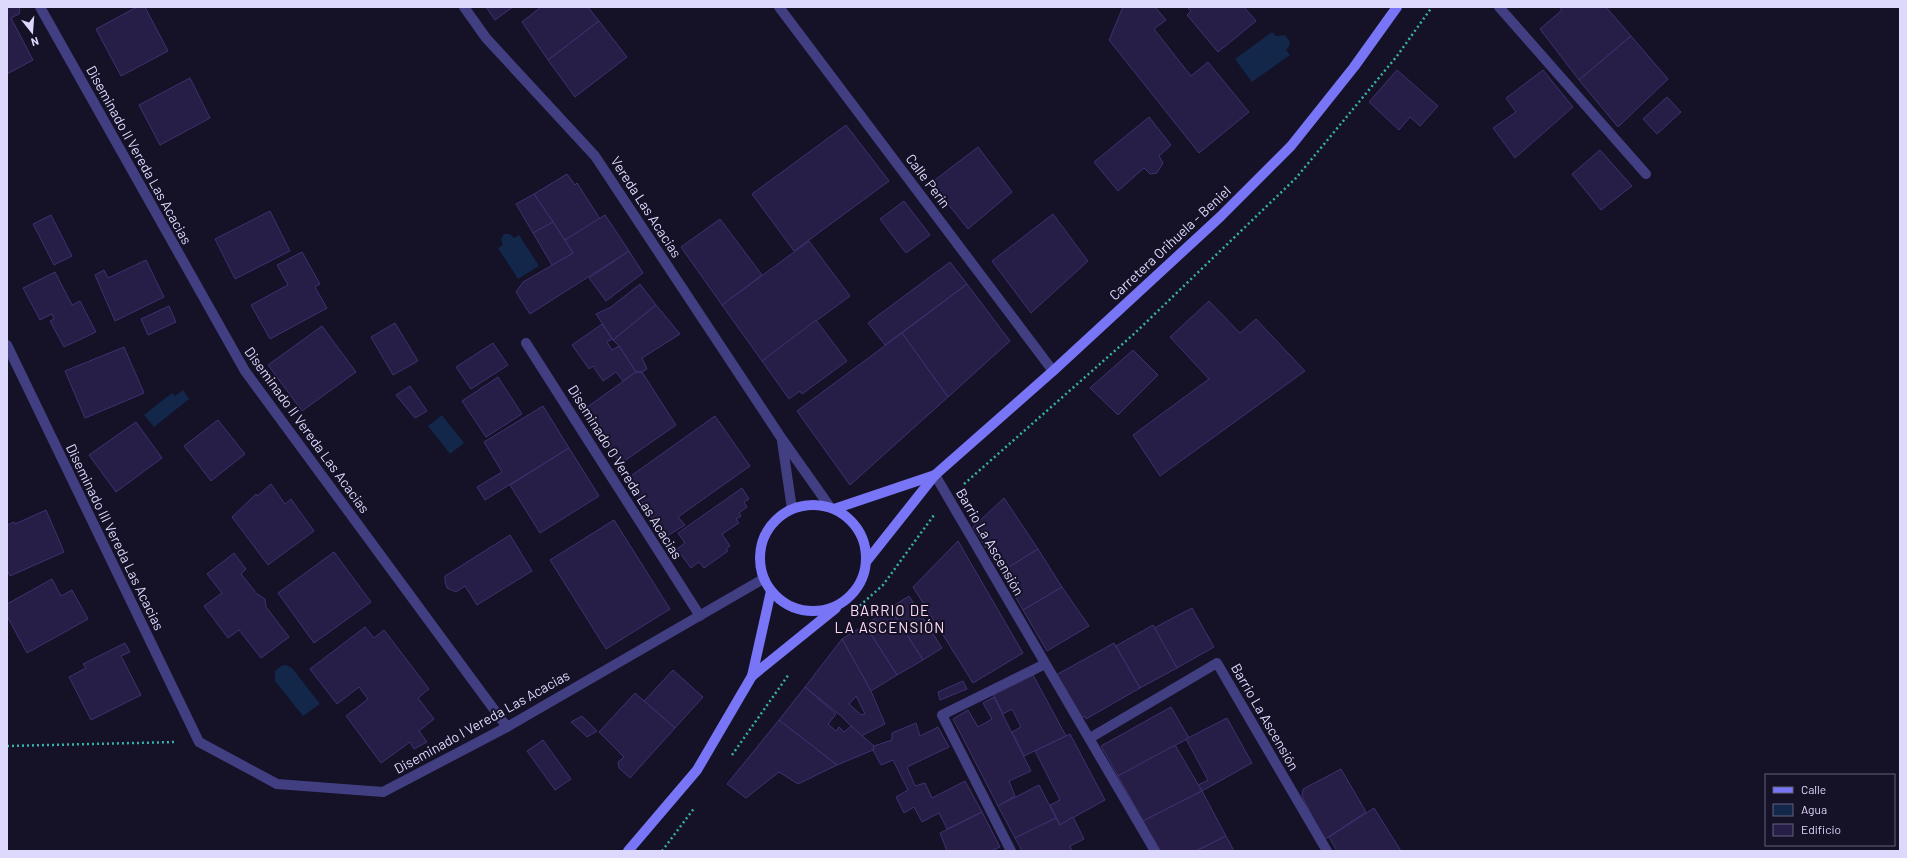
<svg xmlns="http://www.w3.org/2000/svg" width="1907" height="858" font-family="Barlow,sans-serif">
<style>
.water{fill:#12274a}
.building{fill:#261e46;stroke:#3e3271;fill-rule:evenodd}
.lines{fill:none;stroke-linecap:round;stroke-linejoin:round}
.path{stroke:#37b2aa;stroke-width:2.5;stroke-dasharray:2 3;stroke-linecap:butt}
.street{stroke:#413f82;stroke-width:10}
.secondary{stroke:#7876f7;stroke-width:10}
.labels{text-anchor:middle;stroke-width:4;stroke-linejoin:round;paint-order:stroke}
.street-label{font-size:14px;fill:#ddd9fd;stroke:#151126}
.neighbourhood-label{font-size:15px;letter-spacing:1px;fill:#fddbf1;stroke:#151126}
</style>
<rect width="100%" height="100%" fill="#151126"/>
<!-- water -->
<g class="water">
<path d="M1272 32 1276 36 1285 35 1290 42 1289 46 1286 50 1290 55 1252 82 1235 59Z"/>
<path d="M504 234H510L514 238 519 235 539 266 518 279 498 248 503 245 501 239Z"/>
<path d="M183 390 189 399 154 427 144 415 172 393 175 396Z"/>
<path d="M442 415 464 443 450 454 428 426Z"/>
<path d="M286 665 292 668 320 704 303 716 275 681V671L281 666Z"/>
</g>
<!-- building -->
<g class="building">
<path d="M7 7H20L19 14 11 18 33 60 7 74Z"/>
<path d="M137 7H145L168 51 121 76 96 29Z"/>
<path d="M486 7H513L495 20Z"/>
<path d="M541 7H588L599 21 548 60 522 22Z"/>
<path d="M1123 7H1155L1166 20 1154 29 1191 76 1208 62 1249 112 1199 153 1109 40Z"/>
<path d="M1187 7H1244L1256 21 1218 52 1187 15 1191 11Z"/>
<path d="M1559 7H1606L1631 36 1579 80 1540 29 1562 10Z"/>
<path d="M599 21 627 57 575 97 548 60Z"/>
<path d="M1631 36 1668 79 1618 127 1579 80Z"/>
<path d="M1397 70 1438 106 1420 126 1410 117 1399 130 1369 102Z"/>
<path d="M1543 70 1573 107 1515 158 1493 128 1516 112 1506 98Z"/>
<path d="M190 78 210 118 160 145 139 105Z"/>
<path d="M1667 97 1681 112 1657 134 1643 119Z"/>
<path d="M1149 117 1171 145 1159 156 1163 163 1157 173 1150 174 1144 168 1118 191 1094 162Z"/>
<path d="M846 125 889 181 794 251 752 194Z"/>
<path d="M978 147 1012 192 968 229 931 183Z"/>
<path d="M1600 150 1632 186 1601 210 1572 174Z"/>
<path d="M567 174 575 185 577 183 600 219 565 240 534 194Z"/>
<path d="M534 194 553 222 533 233 516 204Z"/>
<path d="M904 201 930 235 906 253 880 219Z"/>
<path d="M270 211 290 251 235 279 215 239Z"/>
<path d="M1053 214 1088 261 1031 313 992 261Z"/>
<path d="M51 215 72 256 54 265 33 224Z"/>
<path d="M605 215 629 251 530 314 516 292 523 282 573 253 565 240Z"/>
<path d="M720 219 762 275 722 305 681 247Z"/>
<path d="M553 222 573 253 552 265 533 233Z"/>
<path d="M809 241 850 296 762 361 722 305Z"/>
<path d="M629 251 643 273 606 301 589 278Z"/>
<path d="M302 252 320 284 315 287 327 308 270 339 251 305 288 285 277 265Z"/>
<path d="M146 260 164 297 115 321 95 275 104 270 108 278Z"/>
<path d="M950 262 967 284 885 345 868 323Z"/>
<path d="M55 272 72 305 80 301 96 332 64 347 50 321 54 319 52 314 40 320 23 288Z"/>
<path d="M640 284 656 305 613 340 596 314 611 307Z"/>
<path d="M967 284 1010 341 948 397 902 333Z"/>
<path d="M1209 301 1240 333 1256 319 1305 371 1160 476 1133 435 1209 379 1170 337Z"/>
<path d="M656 305 680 334 642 358 647 369 642 372H636L619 346 613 340Z"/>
<path d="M169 306 176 322 148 335 141 319Z"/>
<path d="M816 320 847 361 802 394 800 391 789 399 762 361Z"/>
<path d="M395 323 418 361 393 375 371 337Z"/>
<path d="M602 324 612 339 607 342 612 350 619 346 636 372 623 381 616 372 603 381 593 366 589 369 572 345Z"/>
<path d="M322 326 356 372 302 411 268 365Z"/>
<path d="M902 333 948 397 850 485 797 411Z"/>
<path d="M493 343 508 365 471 389 456 367Z"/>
<path d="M124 347 144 393 85 418 65 371Z"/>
<path d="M1133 350 1158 375 1118 415 1090 388Z"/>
<path d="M636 372H642L676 425 620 464 586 408Z"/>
<path d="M498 377 522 414 486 437 462 401Z"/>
<path d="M410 386 427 411 415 418 396 395Z"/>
<path d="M543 406 569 448 485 500 477 487 502 472 484 442Z"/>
<path d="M715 416 750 466 678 517 685 525 664 538 628 478Z"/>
<path d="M218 420 245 454 211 481 184 446Z"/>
<path d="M136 422 162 458 116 492 89 455Z"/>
<path d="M569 448 599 496 540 533 510 485Z"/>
<path d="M271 484 285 504 291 499 314 531 268 565 232 517 256 494 257 496Z"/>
<path d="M742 488 749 499 744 502 747 507 739 513 741 516 736 519 739 523 722 534 730 546 726 549 728 551 704 568 699 562 691 568 677 549 685 543 678 533Z"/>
<path d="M1004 498 1038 549 1001 572 973 527Z"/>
<path d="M46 510 64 552 10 576 7 570V525L14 522 15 524Z"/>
<path d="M614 520 670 609 606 649 550 560Z"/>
<path d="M510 535 532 571 477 605 465 586 456 592 447 588 445 582V576Z"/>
<path d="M958 541 1023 653 973 683 913 587Z"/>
<path d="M1038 549 1062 587 1023 610 1001 572Z"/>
<path d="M334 552 371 602 314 643 278 593Z"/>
<path d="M234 553 246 569 241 574 257 594 265 599 266 607 289 637 261 658 239 630 228 638 204 606 222 593 207 574Z"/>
<path d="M52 579 61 596 72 590 88 619 27 653 7 616V604Z"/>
<path d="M1062 587 1089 626 1047 651 1023 610Z"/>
<path d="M909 596 942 648 923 660 890 608Z"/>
<path d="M890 608 923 660 897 675 865 625Z"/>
<path d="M1192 608 1214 647 1177 668 1154 628Z"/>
<path d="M865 625 897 675 871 691 842 639Z"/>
<path d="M1153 625 1177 668 1140 688 1116 646Z"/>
<path d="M365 627 374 638 384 630 429 689 418 698 434 719 419 731 427 742 414 749 410 742 381 763 346 716 368 699 359 687 337 704 310 669Z"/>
<path d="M842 639 871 691 885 724 861 736 841 716 805 687ZM856 696 865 714 861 715 849 704Z"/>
<path d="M125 643 130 652 121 656 141 695 91 720 69 677 86 668 83 664Z"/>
<path d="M1114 643 1140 688 1086 719 1085 716 1080 719 1056 675Z"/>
<path d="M673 670 703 697 675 728 644 701Z"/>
<path d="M1033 675 1066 736 1024 756 1012 732 1021 727 1012 709 1003 714 993 694Z"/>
<path d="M963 681 967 689 940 700 938 692Z"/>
<path d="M805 687 836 714 828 724 836 731 839 727 844 732 851 726 874 746 873 750 837 765 779 720Z"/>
<path d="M635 693 675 728 630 778 619 768 618 762 624 757 599 732Z"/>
<path d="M994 697 1031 771 1009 781 1015 796 998 806 953 719 968 710 978 727 992 719 983 703Z"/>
<path d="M1171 707 1189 738 1118 776 1101 746Z"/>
<path d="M582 716 597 731 587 737 571 722Z"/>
<path d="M1227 718 1252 763 1202 791 1198 785 1208 780 1186 739Z"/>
<path d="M779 720 837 765 798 784 779 772 746 798 727 784Z"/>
<path d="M916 723 920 736 938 727 949 747 907 767 915 786 925 783 932 798 965 781 982 812 947 829 939 813 922 822 914 807 904 813 896 797 908 790 893 760 881 765 873 750 874 746 892 740V733Z"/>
<path d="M1070 734 1105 800 1060 825 1050 805 1060 800 1035 751Z"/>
<path d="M543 740 571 779 555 790 527 751Z"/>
<path d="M1175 745 1202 791 1143 821 1118 776Z"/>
<path d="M1341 769 1366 812 1324 840 1302 796 1303 789Z"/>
<path d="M1039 785 1056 818 1015 838 998 806Z"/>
<path d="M1202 791 1226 836 1196 851H1160L1143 821Z"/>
<path d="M1374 808 1401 851H1337L1329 837Z"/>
<path d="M982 812 1000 847 991 851H947L940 833Z"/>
<path d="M1073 817 1084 839 1070 846 1072 851H1022L1015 838 1056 818 1060 825Z"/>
<path d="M1226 836 1234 851H1196Z"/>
</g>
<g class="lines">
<!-- path -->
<g class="path">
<path d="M964 484 1135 333 1296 178 1397 56 1432 7"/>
<path d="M856 609 883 585 934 515"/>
<path d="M7 746 176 742"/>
<path d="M732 755 789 674"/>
<path d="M662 851 695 807"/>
</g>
<!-- street -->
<g class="street">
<path d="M40 7 245 371 507 727"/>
<path d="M464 7 486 38 595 156 782 439 830 507"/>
<path d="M779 7 1053 371"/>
<path d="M1499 7 1646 174"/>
<path d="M526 343 700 616"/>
<path d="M7 345 199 742 277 784 383 792 507 727 763 579"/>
<path d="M782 441 792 509"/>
<path d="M935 475 1155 851"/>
<path d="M1090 738 1217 663 1327 851"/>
<path d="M1011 851 942 715 1045 664"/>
</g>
<!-- secondary -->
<g class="secondary">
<circle cx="813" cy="558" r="53"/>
<path d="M834 509 935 475"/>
<path d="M866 562 935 475 1053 371 1220 217 1291 146 1354 67 1397 7"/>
<path d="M752 676 836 608"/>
<path d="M628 851 697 770 752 676 771 591"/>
</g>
</g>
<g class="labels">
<!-- street labels -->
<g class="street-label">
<text transform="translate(139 155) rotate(61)" y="5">Diseminado II Vereda Las Acacias</text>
<text transform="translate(928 181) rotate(53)" y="5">Calle Perín</text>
<text transform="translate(646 207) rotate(57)" y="5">Vereda Las Acacias</text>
<text transform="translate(1170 243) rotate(-43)" y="5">Carretera Orihuela - Beniel</text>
<text transform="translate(307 430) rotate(54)" y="5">Diseminado II Vereda Las Acacias</text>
<text transform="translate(625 472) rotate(58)" y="5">Diseminado 0 Vereda Las Acacias</text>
<text transform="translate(115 537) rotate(64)" y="5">Diseminado III Vereda Las Acacias</text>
<text transform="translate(990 542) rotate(60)" y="5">Barrio La Ascensión</text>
<text transform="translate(1265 717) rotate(60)" y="5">Barrio La Ascensión</text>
<text transform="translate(482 722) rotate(-29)" y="5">Diseminado I Vereda Las Acacias</text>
</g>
<!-- neighbourhood labels -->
<g class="neighbourhood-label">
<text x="890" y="616">BARRIO DE<tspan x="890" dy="17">LA ASCENSIÓN</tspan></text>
</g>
</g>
<!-- border -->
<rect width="1907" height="858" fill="none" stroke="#ddd9fd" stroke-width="16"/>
<!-- legend -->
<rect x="1765" y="774" width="130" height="72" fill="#151126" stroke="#65617c"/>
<rect x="1773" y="787" width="20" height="6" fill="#7876f7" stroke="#65617c"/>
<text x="1801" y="794" font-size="12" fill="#ddd9fd">Calle</text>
<rect x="1773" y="804" width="20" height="12" fill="#12274a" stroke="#65617c"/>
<text x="1801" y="814" font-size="12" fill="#ddd9fd">Agua</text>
<rect x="1773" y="824" width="20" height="12" fill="#261e46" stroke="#65617c"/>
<text x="1801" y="834" font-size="12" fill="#ddd9fd">Edificio</text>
<!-- north arrow -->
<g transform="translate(32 32) rotate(163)" stroke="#151126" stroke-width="3" paint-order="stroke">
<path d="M0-3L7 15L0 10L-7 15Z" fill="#ddd9fd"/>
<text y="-6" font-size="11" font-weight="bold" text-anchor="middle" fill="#ddd9fd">N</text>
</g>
</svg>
